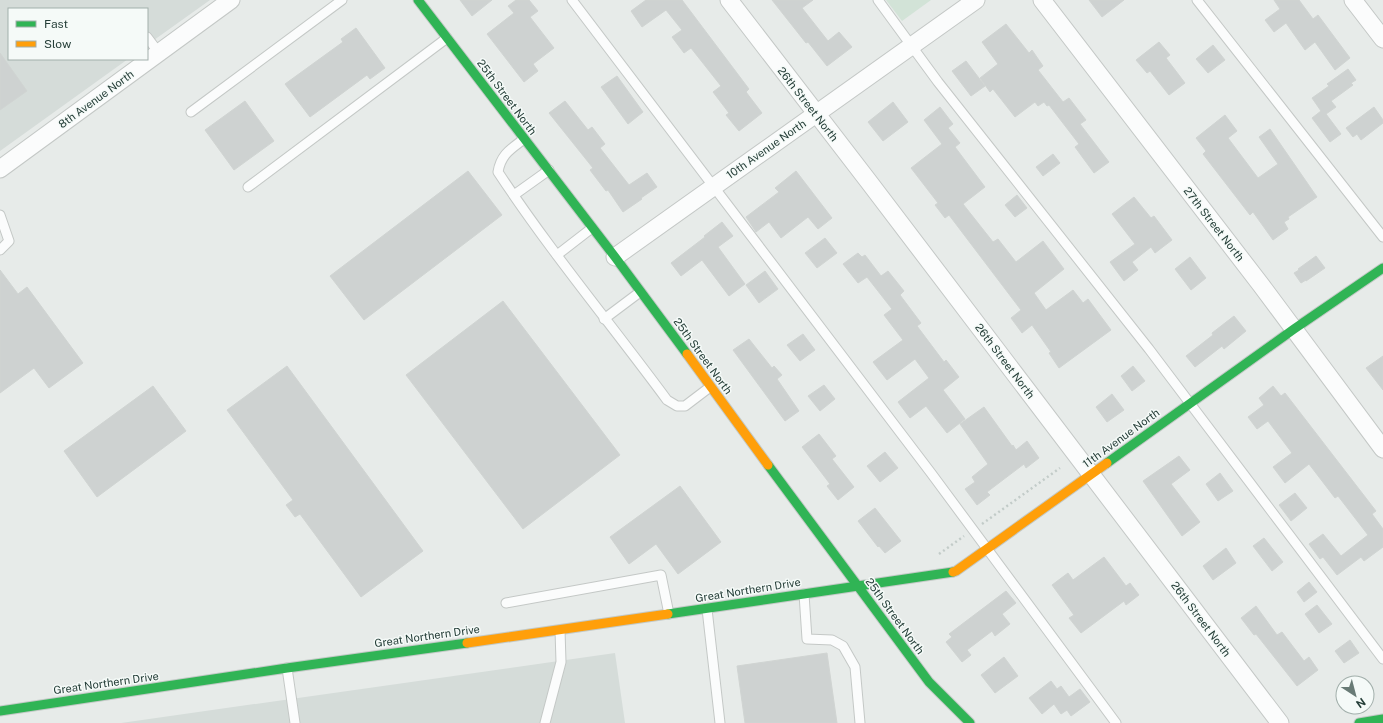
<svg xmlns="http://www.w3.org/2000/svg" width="1383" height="723" font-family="'Public Sans',sans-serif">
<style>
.built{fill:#d5dcd9}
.green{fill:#d2e3d7}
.building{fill:#ced2d1;stroke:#d0d4d2}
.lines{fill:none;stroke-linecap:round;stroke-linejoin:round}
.lane-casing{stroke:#c4c8c6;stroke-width:11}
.street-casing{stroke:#c4c8c6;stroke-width:19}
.fast-casing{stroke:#c3c9c6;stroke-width:11}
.slow-casing{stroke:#c3c9c6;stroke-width:11}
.path{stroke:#c2cbc8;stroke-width:2.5;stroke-dasharray:2 3;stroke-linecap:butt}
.lane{stroke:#fbfcfc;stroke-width:9}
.street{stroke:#fbfcfc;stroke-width:17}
.fast{stroke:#30b455;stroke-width:9}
.slow{stroke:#ff9f0a;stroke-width:9}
.labels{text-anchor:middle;stroke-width:3;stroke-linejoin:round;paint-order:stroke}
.street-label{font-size:11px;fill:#253e38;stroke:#f5faf8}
</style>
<rect width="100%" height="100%" fill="#e7ebe9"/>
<!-- built -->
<g class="built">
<path d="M0 0H210L147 45V9H9V59H128L0 151Z"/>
<path d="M615 653 625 723H121Z"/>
</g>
<!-- green -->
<path class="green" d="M886 0H931L902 21Z"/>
<!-- building -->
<g class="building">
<path d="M460 0H492L472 16Z"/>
<path d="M516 0H529L538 11 530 17 554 48 533 64 538 71 524 82 487 34 514 13 508 6Z"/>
<path d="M646 0H682L749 89 746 92 762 113 739 131 726 115 729 113 713 92 721 86 691 48 684 53 672 37 682 30 666 10 642 27 631 11Z"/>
<path d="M772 0H813L802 8 828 41 839 32 852 47 827 66 808 42 806 43Z"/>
<path d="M1089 0H1124L1102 17Z"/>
<path d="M1274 0H1299L1313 19 1318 15 1350 58 1335 70 1315 42 1305 50 1286 23 1274 32 1265 20 1280 9Z"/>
<path d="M1006 24 1029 53 1032 50 1043 66 1038 70 1063 102 1069 98 1086 120 1080 124 1109 162 1094 173 1075 147 1079 144 1049 105 1047 106 1044 102 1038 106 1035 102 1015 117 993 89 990 92 980 78 998 64 982 42Z"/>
<path d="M356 28 385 68 370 79 367 75 310 117 285 84 343 42 341 39Z"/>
<path d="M1159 42 1170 55 1166 58 1185 83 1169 95 1150 71 1147 73 1136 60Z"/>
<path d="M1213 45 1225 60 1208 73 1196 59Z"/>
<path d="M0 53 27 91 0 110Z"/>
<path d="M966 61 985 86 971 96 952 71Z"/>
<path d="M1348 69 1356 80 1351 83 1353 85 1331 101 1336 107 1326 114 1341 134 1330 142 1312 118 1321 111 1312 98 1329 86 1327 84Z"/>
<path d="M617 76 643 112 628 124 601 87Z"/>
<path d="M245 101 274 141 234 170 205 130Z"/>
<path d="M565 101 588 130 592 127 605 144 600 148 629 185 647 173 657 187 641 198 642 199 623 212 608 190 606 191 590 170 593 168 549 113Z"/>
<path d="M893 102 908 122 883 141 868 122Z"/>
<path d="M940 107 953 124 948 128 960 143 955 147 985 187 963 204 993 242 998 239 1016 262 1043 241 1064 269 1034 293 1046 310 1073 290 1083 303 1088 299 1111 330 1059 368 1049 353 1051 352 1032 325 1022 333 1011 318 1021 310 949 215 945 218 935 205 938 203 911 168 942 144 924 120Z"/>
<path d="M1374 107 1383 120V123L1361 140 1357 134 1353 137 1346 128Z"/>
<path d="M1225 115 1237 131 1228 138 1258 178 1278 164 1259 137 1270 129 1317 197 1288 217 1289 219 1284 222 1288 229 1273 240 1253 212 1250 215 1203 154 1206 151 1196 138Z"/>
<path d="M1053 154 1060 163 1043 176 1036 167Z"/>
<path d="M468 171 502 215 364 320 330 276Z"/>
<path d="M796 171 832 218 818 229 808 217 781 238 769 222 756 232 746 217 779 192 775 188Z"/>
<path d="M1017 195 1027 208 1015 217 1005 205Z"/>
<path d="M1134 197 1151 218 1154 216 1172 240 1155 253 1151 247 1132 262 1138 270 1124 281 1110 262 1135 244 1112 214Z"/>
<path d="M722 222 733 236 718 247 745 284 729 296 702 260 681 276 671 263 705 237 704 236Z"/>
<path d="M825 238 837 253 817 268 805 253Z"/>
<path d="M858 253 862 257 865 255 881 276 888 271 904 291 900 295 921 323 917 326 944 362 946 360 959 377 943 390 965 419 947 433 926 406 910 418 898 402 929 378 915 359 887 380 873 362 903 340 884 315 892 309 867 277 858 283 843 264Z"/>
<path d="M1316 256 1325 268 1306 281V280L1301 283 1294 273 1299 270 1298 269Z"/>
<path d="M1190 257 1206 278 1191 290 1175 269Z"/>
<path d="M0 270 18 294 27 287 83 363 49 388 34 368 0 393Z"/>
<path d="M765 271 778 289 759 303 746 285Z"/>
<path d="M503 301 620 455 523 529 406 375Z"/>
<path d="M1234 316 1246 331 1224 349 1222 346 1195 367 1186 356 1213 335 1212 333Z"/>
<path d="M803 334 815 350 800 361 787 345Z"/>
<path d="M749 339 772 368 774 366 782 375 777 379 799 411 785 421 733 350Z"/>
<path d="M1383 356V390L1366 368Z"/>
<path d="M287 366 423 551 361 597 300 514 295 517 286 505 293 500 227 410Z"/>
<path d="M1133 366 1145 381 1132 391 1121 376Z"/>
<path d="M824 385 835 399 820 411 808 396Z"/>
<path d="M153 386 186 431 97 497 64 451Z"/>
<path d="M1273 386 1281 396 1285 393 1376 511 1372 514 1383 529V547L1364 561 1361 557 1337 575 1323 557 1320 559 1309 544 1323 534 1341 556 1368 535 1338 496 1335 498 1309 464 1285 483 1273 467 1292 453 1268 421 1257 429 1248 417 1264 405 1259 398Z"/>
<path d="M1112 394 1124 410 1107 422 1096 407Z"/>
<path d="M984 407 1012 446 1013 445 1016 450 1027 441 1039 458 1026 468 1024 464 987 492 990 495 977 505 965 489 975 482 972 477 988 464 960 424Z"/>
<path d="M819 434 836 456 832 459 854 487 838 500 827 486 830 484 802 447Z"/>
<path d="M885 452 898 468 880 482 867 466Z"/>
<path d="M1179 456 1190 470 1171 484 1200 522 1182 536 1143 481Z"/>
<path d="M1220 473 1233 491 1218 501 1206 484Z"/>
<path d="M680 486 721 542 678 574 656 544 629 564 610 537Z"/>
<path d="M1295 493 1307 508 1291 521 1279 505Z"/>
<path d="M875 508 901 541 885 553 879 546 878 547 858 521Z"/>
<path d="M1264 538 1283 562 1272 571 1253 546Z"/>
<path d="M1226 548 1236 563 1213 580 1203 566Z"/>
<path d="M1104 557 1126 586 1130 583 1139 595 1126 605 1124 601 1081 633 1069 618 1074 615 1052 585 1068 573 1073 580Z"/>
<path d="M1309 582 1317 592 1304 602 1297 592Z"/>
<path d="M1006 591 1016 603 1002 614 1010 624 995 636 992 631 967 650 971 655 962 662 946 642 952 637 949 634Z"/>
<path d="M1317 605 1332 624 1319 633 1305 614Z"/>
<path d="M1256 606 1277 635 1282 632 1304 661 1309 657 1318 670 1297 686 1256 634 1254 635 1241 618Z"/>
<path d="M1350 640 1359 653 1344 663 1335 651Z"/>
<path d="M827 653 837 723H745L737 666Z"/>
<path d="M1004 657 1018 676 995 693 981 675Z"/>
<path d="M1051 681 1057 689 1061 686 1069 697 1080 689 1090 702 1071 716 1067 710 1061 714 1054 704 1042 714 1029 698Z"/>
</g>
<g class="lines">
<defs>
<g id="lane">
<path d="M572 0 931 473 1116 723"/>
<path d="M878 0 938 82 1149 349 1383 659"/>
<path d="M1197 0 1383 237"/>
<path d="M147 37 159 53"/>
<path d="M191 112 342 0"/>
<path d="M524 139C511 149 501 154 498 172 550 251 611 324 667 400L677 406H685L710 387"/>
<path d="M248 187 447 38"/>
<path d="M514 195 549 170"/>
<path d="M0 215 9 241 0 250"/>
<path d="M557 255 592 228"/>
<path d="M604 319 640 292"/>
<path d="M804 594 807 639 832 640 843 646 855 667 860 723"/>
<path d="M506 603 661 575 669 614"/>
<path d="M707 609 720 723"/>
<path d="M287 668 295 723"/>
<path d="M545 723 561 662 560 630"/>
</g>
<g id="street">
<path d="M729 0 869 182 1280 723"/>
<path d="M1042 0 1261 285 1383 449"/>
<path d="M1353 0 1383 39"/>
<path d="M0 169 231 0"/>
<path d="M615 257 976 0"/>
</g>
<g id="fast">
<path d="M418 0 615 257 687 354"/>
<path d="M1107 463 1294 329 1383 268"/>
<path d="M768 465 929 682 970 723"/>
<path d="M668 614 953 572"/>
<path d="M0 711 287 668 467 643"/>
<path d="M1359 723 1383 719"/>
</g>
<g id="slow">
<path d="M687 354 768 465"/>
<path d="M953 572 956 571 1107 463"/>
<path d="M467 643 668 614"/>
</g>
</defs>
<!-- lane casing -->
<use href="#lane" class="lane-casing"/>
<!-- street casing -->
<use href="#street" class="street-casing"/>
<!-- fast casing -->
<use href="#fast" class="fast-casing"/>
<!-- slow casing -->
<use href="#slow" class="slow-casing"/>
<!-- path -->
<g class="path">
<path d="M982 524 1060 468"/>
<path d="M939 554 964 536"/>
</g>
<!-- lane -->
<use href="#lane" class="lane"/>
<!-- street -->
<use href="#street" class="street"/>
<!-- fast -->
<use href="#fast" class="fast"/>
<!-- slow -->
<use href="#slow" class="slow"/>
</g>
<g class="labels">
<!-- street labels -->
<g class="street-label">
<text transform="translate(507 97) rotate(53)" y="4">25th Street North</text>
<text transform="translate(96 99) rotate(-36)" y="4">8th Avenue North</text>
<text transform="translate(808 104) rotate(52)" y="4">26th Street North</text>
<text transform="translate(766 149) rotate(-35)" y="4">10th Avenue North</text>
<text transform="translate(1214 224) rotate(52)" y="4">27th Street North</text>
<text transform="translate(703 356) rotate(54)" y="4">25th Street North</text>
<text transform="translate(1005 361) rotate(53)" y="4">26th Street North</text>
<text transform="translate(1121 438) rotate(-36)" y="4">11th Avenue North</text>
<text transform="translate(748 590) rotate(-9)" y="4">Great Northern Drive</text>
<text transform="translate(895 616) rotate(54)" y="4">25th Street North</text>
<text transform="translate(1201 619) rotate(53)" y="4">26th Street North</text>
<text transform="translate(427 636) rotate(-8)" y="4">Great Northern Drive</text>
<text transform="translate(106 683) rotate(-8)" y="4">Great Northern Drive</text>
</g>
</g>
<!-- legend -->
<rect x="8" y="8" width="140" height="52" fill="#f5faf8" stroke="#a2afab"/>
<rect x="16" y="21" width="20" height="6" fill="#30b455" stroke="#a2afab"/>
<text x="44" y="28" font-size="12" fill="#253e38">Fast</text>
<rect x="16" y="41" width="20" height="6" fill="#ff9f0a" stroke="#a2afab"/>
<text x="44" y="48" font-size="12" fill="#253e38">Slow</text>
<!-- north arrow -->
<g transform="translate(1355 695) rotate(144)"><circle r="19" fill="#f5faf8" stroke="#a2afab"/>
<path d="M0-3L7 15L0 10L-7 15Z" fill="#697b76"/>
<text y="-6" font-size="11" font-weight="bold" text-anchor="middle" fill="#253e38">N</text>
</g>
</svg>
